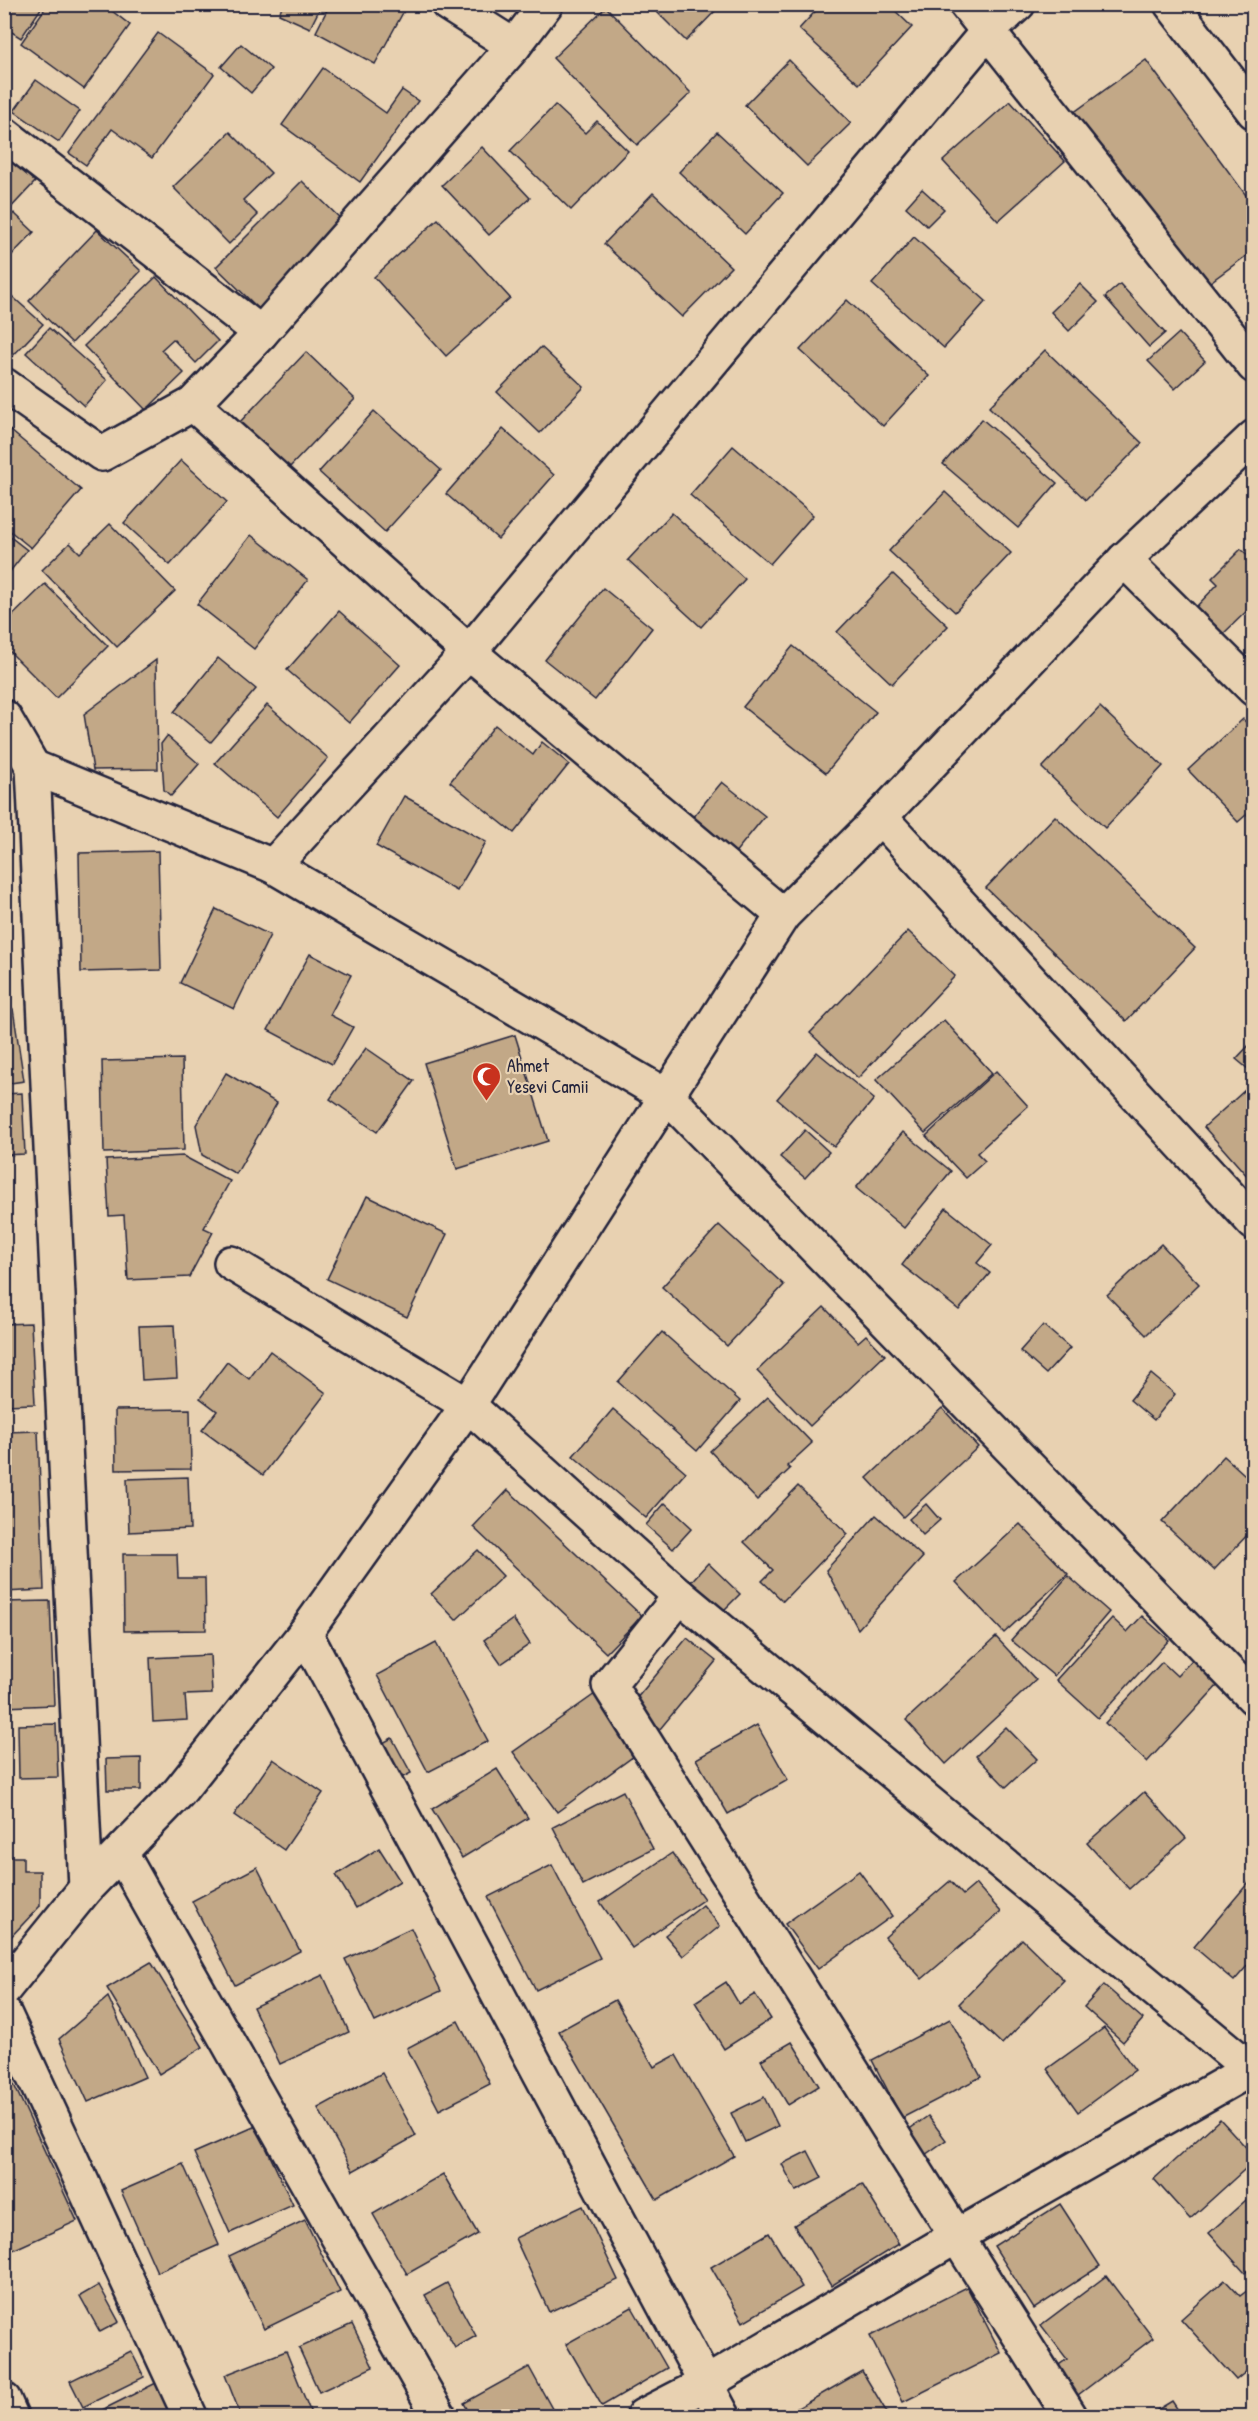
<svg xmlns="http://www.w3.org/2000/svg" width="1258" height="2421" font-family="'Patrick Hand',sans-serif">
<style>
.building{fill:#c2a887;stroke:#22223b;stroke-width:1.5}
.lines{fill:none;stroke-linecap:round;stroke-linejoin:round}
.street-casing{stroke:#22223b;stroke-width:38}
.secondary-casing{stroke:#22223b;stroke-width:38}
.street{stroke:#e8d1b1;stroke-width:33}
.secondary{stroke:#e8d1b1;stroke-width:33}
.labels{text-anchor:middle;stroke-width:4.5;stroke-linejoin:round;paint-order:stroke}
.poi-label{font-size:18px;fill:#22223b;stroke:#e8d1b1;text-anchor:start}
</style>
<rect width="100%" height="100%" fill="#e8d1b1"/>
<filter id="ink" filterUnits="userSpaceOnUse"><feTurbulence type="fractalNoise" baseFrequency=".0167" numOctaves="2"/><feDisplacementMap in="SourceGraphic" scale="12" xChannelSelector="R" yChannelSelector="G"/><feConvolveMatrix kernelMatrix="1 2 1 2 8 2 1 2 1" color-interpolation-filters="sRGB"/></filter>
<g filter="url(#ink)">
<!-- building -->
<g class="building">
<path d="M4 4H44L21 38 4 27Z"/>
<path d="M48 4H103L130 25 84 89 21 43Z"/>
<path d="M283 4H322L310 28 279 14Z"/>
<path d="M330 4H402L406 7 375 64 316 32Z"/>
<path d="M649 4H722L686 41Z"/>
<path d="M822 4H888L912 27 859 84 799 29Z"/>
<path d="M606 7 691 93 637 145 553 58Z"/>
<path d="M158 33 214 74 152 158 112 129 86 165 69 153Z"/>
<path d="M241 44 271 69 251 93 221 67Z"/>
<path d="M789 60 851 123 807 166 745 105Z"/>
<path d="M1146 60 1254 206V250L1198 291 1069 116Z"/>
<path d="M323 68 386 113 402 90 418 101 360 182 282 125Z"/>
<path d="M36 80 80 111 59 142 14 111Z"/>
<path d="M1010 101 1065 161 998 221 943 161Z"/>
<path d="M555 105 585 133 597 121 628 151 571 210 510 151Z"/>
<path d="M230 132 271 173 243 200 258 215 229 244 173 187Z"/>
<path d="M717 132 783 193 745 234 679 172Z"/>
<path d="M482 147 530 198 489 235 442 185Z"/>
<path d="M4 154 35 182 4 215Z"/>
<path d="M302 181 348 226 262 312 216 267Z"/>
<path d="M922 189 944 209 927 226 906 207Z"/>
<path d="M653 193 731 267 682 317 604 244Z"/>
<path d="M14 213 34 232 4 263V223Z"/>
<path d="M438 219 510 298 446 356 374 277Z"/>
<path d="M97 230 141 271 72 343 29 301Z"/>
<path d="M914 237 986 301 944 348 872 284Z"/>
<path d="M156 277 218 341 196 363 173 339 161 350 184 373 146 410 84 346Z"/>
<path d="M1080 284 1098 302 1069 331 1051 312Z"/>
<path d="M1120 284 1165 333 1149 347 1105 297Z"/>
<path d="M4 289 43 324 4 365Z"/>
<path d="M847 300 929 376 883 426 800 350Z"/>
<path d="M49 328 107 380 84 406 26 353Z"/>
<path d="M1179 333 1205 361 1175 389 1148 361Z"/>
<path d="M541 347 584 387 540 433 497 392Z"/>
<path d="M1045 350 1142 443 1086 500 989 407Z"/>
<path d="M306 352 355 399 288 469 239 423Z"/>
<path d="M374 411 441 470 385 532 319 472Z"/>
<path d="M982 419 1057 483 1018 528 943 464Z"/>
<path d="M4 425 81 490 31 548 4 526Z"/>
<path d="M503 429 554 475 498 539 446 494Z"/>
<path d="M733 446 813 515 770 564 690 495Z"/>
<path d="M181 460 227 502 170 565 124 523Z"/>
<path d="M945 492 1011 553 955 612 889 551Z"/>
<path d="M672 513 745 579 701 627 628 560Z"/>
<path d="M110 524 175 591 117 647 42 570 70 543 80 553Z"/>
<path d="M4 532 27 550 4 579Z"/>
<path d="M251 535 308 580 254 649 197 604Z"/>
<path d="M1241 549 1254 561V604L1221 636 1194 609 1218 584 1212 578Z"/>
<path d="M893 574 948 626 892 684 837 632Z"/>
<path d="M45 584 108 646 56 698 4 646V624Z"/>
<path d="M603 588 652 628 595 700 545 660Z"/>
<path d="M339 611 400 665 349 723 287 670Z"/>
<path d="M793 646 876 712 826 773 743 707Z"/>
<path d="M218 658 256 689 211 742 174 712Z"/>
<path d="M156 660 158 769 93 770 84 714Z"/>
<path d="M267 705 328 758 277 817 215 763Z"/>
<path d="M1100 707 1163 766 1105 828 1042 768Z"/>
<path d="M1243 719 1254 731V808L1238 822 1188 770Z"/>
<path d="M495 725 533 755 542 742 569 764 514 833 450 782Z"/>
<path d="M167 736 199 764 171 796 164 790 161 744Z"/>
<path d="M722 782 765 816 734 854 691 819Z"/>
<path d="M404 796 486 842 457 891 376 846Z"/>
<path d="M1055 816 1195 948 1126 1021 986 888Z"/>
<path d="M158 851 161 970 81 972 79 853Z"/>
<path d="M216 909 270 935 234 1009 180 983Z"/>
<path d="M908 931 955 976 858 1078 810 1033Z"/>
<path d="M310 954 351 975 330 1015 353 1027 332 1064 268 1030Z"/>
<path d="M13 1009 24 1081 4 1084V1010Z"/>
<path d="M944 1020 992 1073 925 1133 876 1080Z"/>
<path d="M515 1035 548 1141 457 1169 424 1063Z"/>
<path d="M1254 1040V1074L1236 1059Z"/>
<path d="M366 1048 414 1081 377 1132 330 1099Z"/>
<path d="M817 1052 874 1099 834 1147 777 1099Z"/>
<path d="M182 1059 184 1150 104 1153 102 1061Z"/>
<path d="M996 1071 1028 1106 977 1153 985 1161 966 1178 926 1136Z"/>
<path d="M226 1073 277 1103 236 1174 202 1155 196 1125Z"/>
<path d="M1254 1082V1174L1249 1178 1204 1127Z"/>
<path d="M22 1093 25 1154 4 1155V1094Z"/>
<path d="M805 1130 829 1152 805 1178 780 1157Z"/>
<path d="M903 1132 951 1171 904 1228 856 1188Z"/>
<path d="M183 1156 230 1181 204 1228 213 1232 189 1277 128 1280 124 1215 109 1216 106 1160Z"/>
<path d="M367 1196 447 1234 407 1317 327 1279Z"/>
<path d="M946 1208 992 1245 977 1263 990 1273 959 1310 902 1265Z"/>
<path d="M719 1225 784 1285 727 1346 662 1287Z"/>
<path d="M1161 1244 1199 1284 1146 1335 1107 1295Z"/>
<path d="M824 1307 858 1342 866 1335 885 1355 810 1426 757 1371Z"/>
<path d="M31 1323 35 1404 4 1405V1324Z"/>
<path d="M174 1325 177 1378 142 1380 139 1326Z"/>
<path d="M1043 1325 1070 1348 1046 1374 1020 1351Z"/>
<path d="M662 1332 740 1401 697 1451 618 1382Z"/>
<path d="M270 1351 326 1393 263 1475 202 1430 217 1411 200 1398 227 1362 249 1379Z"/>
<path d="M1151 1374 1175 1394 1154 1420 1130 1400Z"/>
<path d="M768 1397 812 1443 787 1466 790 1469 757 1500 710 1451Z"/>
<path d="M942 1408 978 1447 903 1517 867 1478Z"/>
<path d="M190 1409 191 1469 116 1470 115 1410Z"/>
<path d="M613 1409 686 1472 646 1518 573 1456Z"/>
<path d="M38 1431 44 1590 4 1592V1432Z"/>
<path d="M1224 1456 1254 1483V1528L1214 1570 1162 1522Z"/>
<path d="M188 1477 190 1529 129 1532 127 1479Z"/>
<path d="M798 1486 848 1534 783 1601 762 1581 773 1570 744 1542Z"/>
<path d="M508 1490 642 1616 606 1653 473 1527Z"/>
<path d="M665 1503 692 1528 673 1549 646 1525Z"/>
<path d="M926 1504 940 1520 923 1535 909 1519Z"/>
<path d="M876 1515 923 1557 858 1629 826 1570Z"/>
<path d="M1020 1524 1068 1574 1004 1633 956 1582Z"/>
<path d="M478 1550 503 1576 456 1620 431 1594Z"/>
<path d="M123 1554H177L178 1578H205L206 1630 124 1631Z"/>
<path d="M708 1563 740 1594 717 1617 686 1587Z"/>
<path d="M1068 1576 1109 1612 1054 1676 1011 1640Z"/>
<path d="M50 1601 54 1705 4 1707V1602Z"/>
<path d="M1142 1616 1169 1640 1098 1718 1056 1680 1112 1618 1127 1632Z"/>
<path d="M513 1619 530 1644 501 1664 484 1640Z"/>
<path d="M996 1637 1036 1680 946 1764 906 1720Z"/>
<path d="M687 1638 716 1661 660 1729 631 1705Z"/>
<path d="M436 1643 488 1741 428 1772 377 1675Z"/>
<path d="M210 1655 212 1694 185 1695 187 1720 153 1722 150 1658Z"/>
<path d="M1192 1660 1218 1685 1147 1762 1105 1723 1162 1662 1177 1676Z"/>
<path d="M595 1694 638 1753 557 1812 513 1752Z"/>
<path d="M56 1724 58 1777 19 1778 18 1725Z"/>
<path d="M757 1725 788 1780 728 1814 696 1759Z"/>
<path d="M1006 1727 1037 1759 1006 1787 976 1756Z"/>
<path d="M392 1738 411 1773 397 1780 379 1745Z"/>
<path d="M141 1758V1790H107L106 1759Z"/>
<path d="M273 1759 323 1793 284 1850 234 1815Z"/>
<path d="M497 1769 528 1818 462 1858 432 1809Z"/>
<path d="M623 1791 653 1849 583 1885 553 1827Z"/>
<path d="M1144 1792 1186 1838 1129 1889 1087 1843Z"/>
<path d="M379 1848 400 1881 356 1908 336 1875Z"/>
<path d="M672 1853 704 1899 632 1948 600 1902Z"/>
<path d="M4 1857H23V1871H40V1906L4 1944Z"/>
<path d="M552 1865 600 1958 536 1990 488 1897Z"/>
<path d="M257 1867 300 1951 235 1985 192 1901Z"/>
<path d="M859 1871 892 1916 818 1969 785 1924Z"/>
<path d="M1254 1876V1958L1234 1981 1194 1947Z"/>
<path d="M950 1881 963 1895 976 1884 1001 1912 922 1979 885 1937Z"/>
<path d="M703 1905 720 1926 683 1956 665 1935Z"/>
<path d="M411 1928 441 1991 375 2022 345 1959Z"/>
<path d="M1022 1939 1064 1980 1002 2044 959 2004Z"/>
<path d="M151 1962 203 2047 159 2074 107 1988Z"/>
<path d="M323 1975 349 2032 280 2064 253 2007Z"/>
<path d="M726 1982 739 2004 755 1994 771 2019 724 2049 695 2002Z"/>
<path d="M1104 1985 1143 2019 1123 2042 1084 2007Z"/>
<path d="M108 1997 145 2077 88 2102 59 2039Z"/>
<path d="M615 2000 654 2067 676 2055 734 2156 657 2200 559 2031Z"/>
<path d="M950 2019 981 2077 902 2118 872 2060Z"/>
<path d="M458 2021 490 2084 439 2110 407 2048Z"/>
<path d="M1104 2028 1135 2070 1078 2112 1047 2069Z"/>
<path d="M792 2042 819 2086 788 2105 761 2060Z"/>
<path d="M382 2073 416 2136 353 2171 318 2108Z"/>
<path d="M9 2074 77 2221 4 2254V2079Z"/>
<path d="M764 2097 778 2126 745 2142 731 2113Z"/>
<path d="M928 2116 946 2140 922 2157 904 2133Z"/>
<path d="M1220 2119 1254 2156V2161L1190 2219 1154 2179Z"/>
<path d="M256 2126 293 2205 230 2233 194 2153Z"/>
<path d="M808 2151 822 2178 796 2191 782 2164Z"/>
<path d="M183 2164 219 2245 157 2272 121 2191Z"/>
<path d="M443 2174 478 2234 407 2274 373 2214Z"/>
<path d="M862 2184 899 2244 831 2286 794 2225Z"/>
<path d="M1254 2193V2265L1245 2273 1209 2233Z"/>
<path d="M1060 2204 1100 2266 1034 2309 994 2246Z"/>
<path d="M583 2206 618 2280 549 2312 515 2238Z"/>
<path d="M305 2220 340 2292 264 2329 229 2256Z"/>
<path d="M769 2233 802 2287 743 2322 711 2267Z"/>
<path d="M1106 2276 1153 2338 1074 2398 1052 2370 1067 2359 1041 2325Z"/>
<path d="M1225 2280 1240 2296 1252 2287 1254 2289V2365L1236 2380 1181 2319Z"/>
<path d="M447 2283 476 2336 455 2348 425 2295Z"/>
<path d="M99 2285 119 2322 100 2332 80 2296Z"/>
<path d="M967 2287 1001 2353 903 2402 870 2336Z"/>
<path d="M632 2307 667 2368 602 2406 566 2344Z"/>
<path d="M352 2324 373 2367 319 2392 299 2348Z"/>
<path d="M131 2351 144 2377 83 2407 70 2381Z"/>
<path d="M286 2351 312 2416H241L225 2375Z"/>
<path d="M529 2367 556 2416H471L464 2403Z"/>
<path d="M862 2371 889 2416H792L789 2413Z"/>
<path d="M156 2383 172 2416H90Z"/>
<path d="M1172 2401 1182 2416H1150L1149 2415Z"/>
</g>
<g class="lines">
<defs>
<g id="street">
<path d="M448 4 514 46"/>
<path d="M966 4 1254 366"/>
<path d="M1171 4 1254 112"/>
<path d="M4 134 261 333"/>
<path d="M4 385 102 454 193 404 261 333 514 46 546 4"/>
<path d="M193 404 469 652 783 915"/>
<path d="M1124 560 1254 689"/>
<path d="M4 717 33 767 86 1888"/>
<path d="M33 767 273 866 668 1097 1254 1698"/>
<path d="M880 817 1254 1223"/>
<path d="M273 866 469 652 987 32 1018 4"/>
<path d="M231 1263 468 1405 680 1596 1254 2072"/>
<path d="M680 1596 609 1685 1070 2416"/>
<path d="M305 1633 723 2416"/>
<path d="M121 1853 439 2416"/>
<path d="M4 2013 190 2416"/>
<path d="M4 2400 11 2416"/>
<path d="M643 2416 705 2384 957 2236 1249 2070"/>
</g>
<path id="secondary" d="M4 1989 86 1888 179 1792 305 1633 468 1405 783 915 866 832 1124 560 1254 437"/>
</defs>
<!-- street casing -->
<use href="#street" class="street-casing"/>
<!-- secondary casing -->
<use href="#secondary" class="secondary-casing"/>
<!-- street -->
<use href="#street" class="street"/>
<!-- secondary -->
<use href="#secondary" class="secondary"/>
</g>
</g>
<!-- icons -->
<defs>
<symbol id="mosque-pin" viewBox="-11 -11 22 30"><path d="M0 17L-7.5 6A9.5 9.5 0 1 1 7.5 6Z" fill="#c8321e" stroke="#e8d1b1"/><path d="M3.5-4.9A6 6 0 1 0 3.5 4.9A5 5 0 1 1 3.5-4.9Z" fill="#fff"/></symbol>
</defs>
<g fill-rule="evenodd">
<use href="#mosque-pin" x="470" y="1060" width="33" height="45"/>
</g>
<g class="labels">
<!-- poi labels -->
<g class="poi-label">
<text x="507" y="1072">Ahmet<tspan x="507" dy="21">Yesevi Camii</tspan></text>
</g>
</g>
<!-- margin -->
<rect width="1258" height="2421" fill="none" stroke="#e8d1b1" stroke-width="24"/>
<rect x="12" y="12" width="1234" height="2397" fill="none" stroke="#22223b" stroke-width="2" filter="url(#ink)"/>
</svg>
